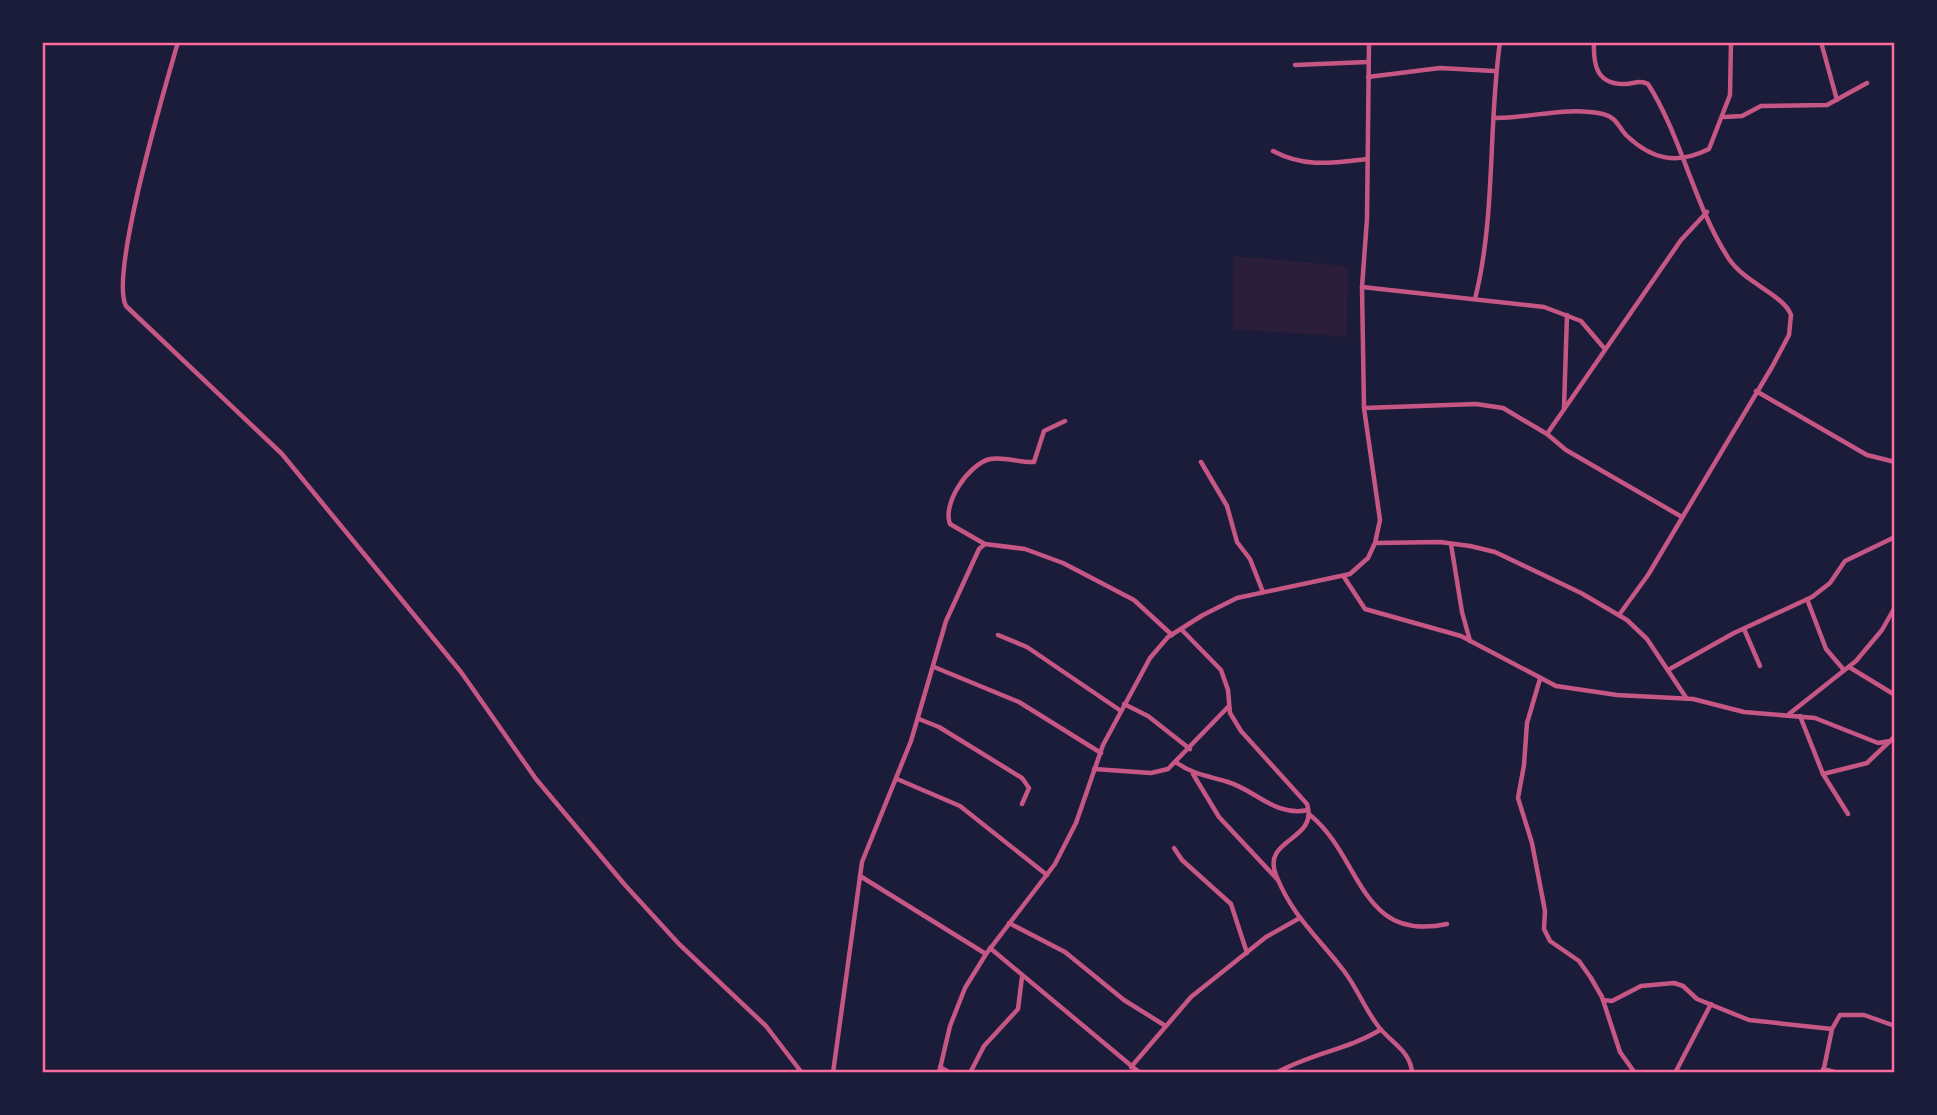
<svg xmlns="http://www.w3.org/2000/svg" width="1937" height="1115" font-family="Karla,sans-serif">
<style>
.green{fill:#2a1e3b}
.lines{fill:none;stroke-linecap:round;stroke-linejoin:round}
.minor{stroke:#c65784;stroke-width:4.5}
.neatline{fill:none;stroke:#ff6b9d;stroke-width:2.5}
</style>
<rect width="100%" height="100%" fill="#1b1b3a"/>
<!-- green -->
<path class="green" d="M1234 256 1348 266 1347 337 1233 329Z"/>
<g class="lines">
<!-- minor -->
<g class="minor">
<path d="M178 42C166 84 109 274 126 306L282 454 461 672 536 779 625 885 679 944 766 1026 802 1073"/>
<path d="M1594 42C1593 66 1597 85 1626 84 1635 83 1640 80 1648 84 1681 135 1695 208 1729 259 1745 283 1784 295 1791 315L1789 335 1772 367 1648 575 1619 615"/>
<path d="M1821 42 1837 100"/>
<path d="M1295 65 1368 62"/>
<path d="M1368 77 1440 68 1494 71"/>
<path d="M1724 117 1742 116 1761 106 1827 105 1867 83"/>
<path d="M1495 118C1531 118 1567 106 1603 114 1616 117 1618 126 1626 135 1652 160 1677 165 1709 149L1730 95 1731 42"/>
<path d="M1273 151C1305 168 1332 163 1367 159"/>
<path d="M1362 287 1544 307 1581 321 1604 348"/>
<path d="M1475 299C1496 216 1488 126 1500 42"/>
<path d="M1756 391 1867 455 1895 462"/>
<path d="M1364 408 1476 404 1503 408 1547 434 1566 450 1682 517"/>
<path d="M1564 408 1567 315"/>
<path d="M1547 434 1681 240 1707 212"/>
<path d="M1201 462 1227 506 1237 542 1250 559 1263 592"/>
<path d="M983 543 950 524C942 503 969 464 990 459 1004 456 1020 463 1034 462L1044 431 1065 421"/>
<path d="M1375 543 1440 542 1470 546 1495 552 1581 593 1627 620 1647 639 1687 699"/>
<path d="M1451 544 1462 612 1470 641"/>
<path d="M1344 577 1365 609 1461 636 1556 686 1617 695 1693 699 1744 712 1815 718 1878 743 1890 741 1895 736"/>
<path d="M1807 599 1826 649 1844 670"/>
<path d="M1181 629 1221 670 1228 690 1230 713 1241 731 1307 804C1319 841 1261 838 1276 875 1292 916 1318 937 1344 971 1357 988 1365 1009 1378 1026 1390 1042 1411 1051 1412 1073"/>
<path d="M1744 629 1760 666"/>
<path d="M998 635 1027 647 1121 711"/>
<path d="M934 667 1019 702 1101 753"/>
<path d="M1849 667 1895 695"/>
<path d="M1668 670 1734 633 1812 597 1830 583 1845 561 1895 537"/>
<path d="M1540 679 1527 723 1524 765 1518 798 1532 843 1545 911 1544 929 1550 941 1579 961 1591 978 1602 997 1620 1052 1635 1073"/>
<path d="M1124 704 1148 716 1190 749"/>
<path d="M1789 714 1856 661 1882 630 1895 607"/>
<path d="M1800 716 1823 774 1848 814"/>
<path d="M919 719 939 727 1022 778 1029 788 1022 804"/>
<path d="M1177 763C1194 775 1209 776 1228 782 1257 791 1275 817 1308 810"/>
<path d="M1094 769 1151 773 1168 769 1228 707"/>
<path d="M1193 774 1219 817 1277 879"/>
<path d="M1823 774 1867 763 1889 742"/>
<path d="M897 779 960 806 1047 875"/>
<path d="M1310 815C1362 857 1359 943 1447 924"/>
<path d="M1174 848 1182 860 1231 904 1247 953"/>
<path d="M860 876 986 954"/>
<path d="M1009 923 1065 952 1124 1000 1164 1025"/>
<path d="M990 948 1140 1073"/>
<path d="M1603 1000 1612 1001 1641 986 1674 983 1683 986 1697 999 1749 1020 1832 1029"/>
<path d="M940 1067 950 1073"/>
<path d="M1131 1067 1191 997 1266 937 1298 919"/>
<path d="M1823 1069 1838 1073"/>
<path d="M833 1073 862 862 911 741 946 621 979 549 985 544 1025 549 1063 563 1134 600 1172 635"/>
<path d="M939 1073 950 1026 965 988 986 954 1055 864 1076 823 1103 745 1150 658 1168 637 1203 615 1237 598 1350 574 1368 558 1375 543 1380 520 1364 408 1362 287 1367 219 1369 42"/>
<path d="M970 1073 984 1046 1018 1009 1022 977"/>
<path d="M1276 1073C1311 1053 1347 1050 1380 1030"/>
<path d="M1675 1073 1711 1004"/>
<path d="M1823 1073 1832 1029 1840 1015H1864L1895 1026"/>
</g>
</g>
<!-- border -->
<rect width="1937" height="1115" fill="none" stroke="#1b1b3a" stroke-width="88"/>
<rect x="44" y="44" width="1849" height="1027" class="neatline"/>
</svg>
